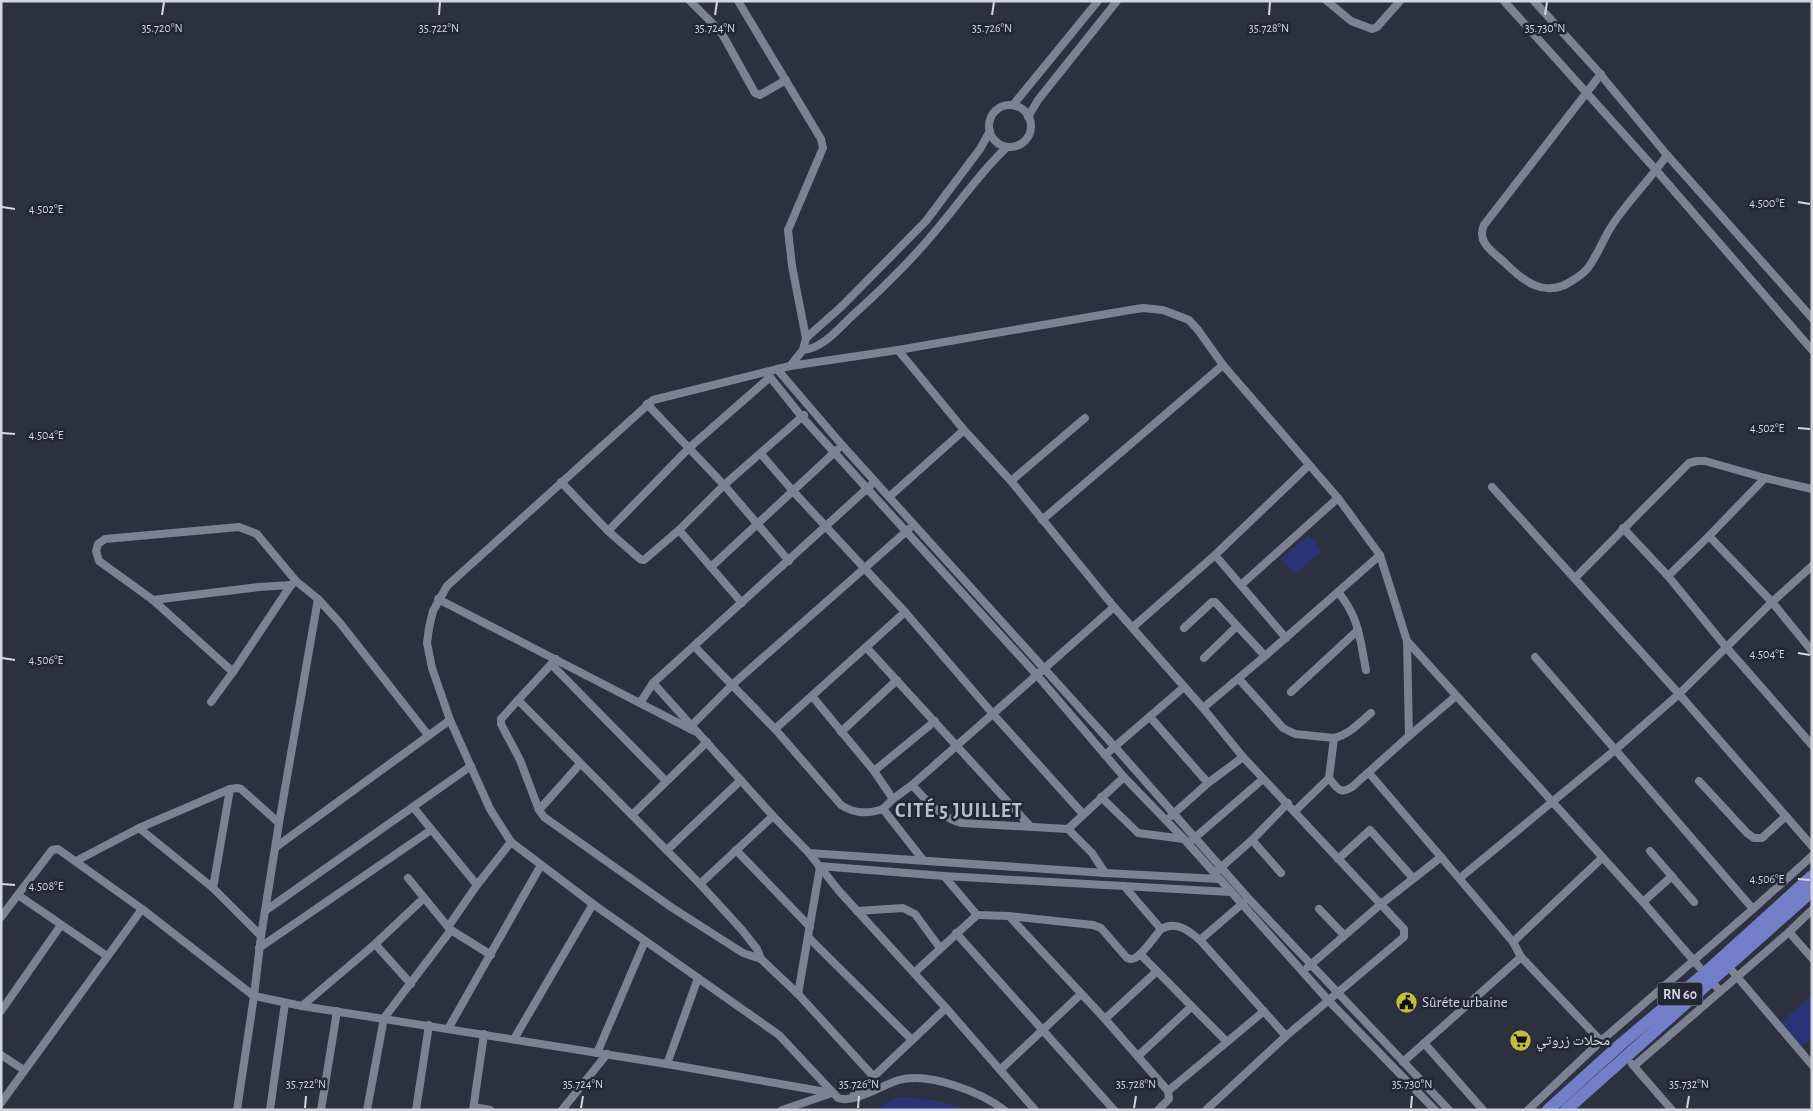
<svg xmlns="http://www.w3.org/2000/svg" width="1813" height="1111" font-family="'Alegreya Sans','Noto Naskh Arabic',sans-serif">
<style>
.green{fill:#2a3377}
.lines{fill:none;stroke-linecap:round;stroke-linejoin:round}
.street{stroke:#7d8292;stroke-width:8}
.primary{stroke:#727fc8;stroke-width:12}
.ticks{fill:none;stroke:#d4d6df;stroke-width:2}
.labels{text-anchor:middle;stroke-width:5;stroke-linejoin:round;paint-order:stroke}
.shield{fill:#232633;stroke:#9fa1ab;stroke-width:1}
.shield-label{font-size:14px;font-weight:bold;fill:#d4d6df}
.poi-label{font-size:15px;fill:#d4d6df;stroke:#232633;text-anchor:start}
.district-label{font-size:20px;font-weight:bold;letter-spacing:1px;fill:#babfd0;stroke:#232633}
.ticks-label{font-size:12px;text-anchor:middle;fill:#d4d6df;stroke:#232633;stroke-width:5;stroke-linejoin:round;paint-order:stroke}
</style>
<rect width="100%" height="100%" fill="#2d303e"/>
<!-- green -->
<g class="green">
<path d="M1309 535 1322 550 1295 574 1281 559Z"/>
<path d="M1812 995V1038L1799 1049 1778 1025Z"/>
<path d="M897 1097C921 1098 946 1101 969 1110H874Z"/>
</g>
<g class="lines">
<!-- street -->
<g class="street">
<path d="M690 1 721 32 755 93 760 95 786 80"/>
<path d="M738 1 821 139 823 148 788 230 792 266 806 338"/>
<path d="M1327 1 1351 21 1372 29 1377 27 1400 1"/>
<path d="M1504 1 1656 170 1812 350"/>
<path d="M1534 1 1595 68 1667 155 1812 318"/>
<path d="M1601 74 1484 225C1476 242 1493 252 1504 262 1523 281 1544 298 1570 282 1577 278 1583 274 1588 268 1599 253 1604 236 1615 221 1631 198 1651 178 1667 155"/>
<path d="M1013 105 1098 1"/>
<circle cx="1010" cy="126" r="21"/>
<path d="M1028 117 1038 100 1117 1"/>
<path d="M803 350C822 349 838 329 852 316 882 289 912 260 938 228 961 201 981 171 1007 147"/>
<path d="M898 350 964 430 1011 481 1114 607 1203 708 1243 757 1404 929V937L1286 1036 1206 1110"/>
<path d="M790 366 803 350 806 338 841 307 926 221 980 149 990 131"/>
<path d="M777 369 842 445 1115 747 1248 898 1449 1110"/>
<path d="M766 372 802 417 1036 674 1124 777 1184 839 1328 1000 1435 1110"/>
<path d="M647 404 724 485 789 561"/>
<path d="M761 454 792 490 905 612 993 714 1083 814"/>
<path d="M1765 478 1709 536 1772 602 1812 651"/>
<path d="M1011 481 1085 418"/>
<path d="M561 482 608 531 640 559 644 560 679 530 724 485 804 415"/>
<path d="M1492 487 1679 694 1812 846"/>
<path d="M889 497 964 430"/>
<path d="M1042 520 1223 365"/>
<path d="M1623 528 1668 576 1726 647 1812 745"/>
<path d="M679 530 742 603"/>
<path d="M608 531 689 448 769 378"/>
<path d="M1215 555 1286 638"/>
<path d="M711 567 837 450"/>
<path d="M1668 576 1709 536"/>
<path d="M1575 578 1689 463 1697 461H1705L1765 478 1812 489"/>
<path d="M1241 585 1338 498"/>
<path d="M1338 592C1359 617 1360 639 1366 670"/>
<path d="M438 599 694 731"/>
<path d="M153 600 259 587 291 585"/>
<path d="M1133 627 1215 555 1309 465"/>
<path d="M1184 628 1212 602H1215L1265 656"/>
<path d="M694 646 775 729 841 805C855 814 867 814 883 809"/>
<path d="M866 647 1030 826"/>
<path d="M1535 657 1753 909"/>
<path d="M1204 658 1237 626"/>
<path d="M556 659 518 700 700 884 742 930 757 949 761 959 798 994 873 1076"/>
<path d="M552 665 666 781"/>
<path d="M233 672 153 600 99 561 96 551 98 544 105 539 239 527 257 534 296 581 318 599 340 623 428 735"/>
<path d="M1239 679 1283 728 1295 734 1334 738C1349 735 1359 723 1371 713"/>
<path d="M653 683 773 816 809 853 839 891 946 1008 1035 1110"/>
<path d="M1291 692 1358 630"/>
<path d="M812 696 874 771 893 799"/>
<path d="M518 700 501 719V724L520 760 539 810 544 817 671 907 743 953 761 959"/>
<path d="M211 702 233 672 291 585 296 581"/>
<path d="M640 703 653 683 871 485"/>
<path d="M1203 708 1265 656 1380 555"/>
<path d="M1150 717 1208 783"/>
<path d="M692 725 733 684 909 529"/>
<path d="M775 729 905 612"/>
<path d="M841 732 897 680"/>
<path d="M1409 736 1456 696"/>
<path d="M1105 755 1184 687"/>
<path d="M874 771 935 721"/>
<path d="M1329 778 1334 738"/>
<path d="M1699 781 1747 833 1754 838H1762L1786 816"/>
<path d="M912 785 1114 607"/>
<path d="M1101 797 1138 833 1184 839"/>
<path d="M413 807 477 885"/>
<path d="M539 810 580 764"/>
<path d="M1295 811 1329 778C1337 788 1340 795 1352 787L1409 736 1407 641"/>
<path d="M632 815 707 742"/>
<path d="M1171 816 1208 783 1243 757"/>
<path d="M279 823 318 599"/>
<path d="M139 828 213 888 261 936"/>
<path d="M1068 829 1124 777"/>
<path d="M1252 840 1281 873"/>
<path d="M1191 841 1263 779"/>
<path d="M276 847 450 720"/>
<path d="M667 850 741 780"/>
<path d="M736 850 810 927"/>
<path d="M1650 851 1694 902"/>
<path d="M809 853 1105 873 1219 879"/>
<path d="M1441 857 1513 942 1521 957"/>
<path d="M1338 859 1370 830 1413 878"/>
<path d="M923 860 883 809 893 799 912 785C927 801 941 818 962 823L1068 829 1092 853 1105 873"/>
<path d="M76 861 139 828 230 789 237 788 241 789 279 823 261 936 254 996 237 1110"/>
<path d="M819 866 944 876 1230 892"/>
<path d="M1218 870 1252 840 1288 803"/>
<path d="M944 876 977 915 1009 916 1093 925 1101 928 1127 958C1131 959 1131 960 1135 958 1143 954 1155 936 1161 929"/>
<path d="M408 878 448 927"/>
<path d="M1460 878 1615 750 1679 694 1772 602 1812 566"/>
<path d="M700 884 773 816"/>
<path d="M1124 886 1161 929C1176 920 1189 931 1200 940L1243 903"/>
<path d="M213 888 230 789"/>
<path d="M18 895 107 956"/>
<path d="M1643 902 1672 876"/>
<path d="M1319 909 1344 935"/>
<path d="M265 911 471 766"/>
<path d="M857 911 903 908 915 914 940 948"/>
<path d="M1009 916 1105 1019 1168 1091 1169 1099 1158 1110"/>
<path d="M1 917 52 850 58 849 142 909 254 996 302 1006 667 1064 832 1093 782 1110"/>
<path d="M451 930 491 955"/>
<path d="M1789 932 1812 958"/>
<path d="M956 933 1114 1110"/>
<path d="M808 937 912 1040"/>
<path d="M1200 940 1286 1036"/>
<path d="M1513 942 1602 858"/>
<path d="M375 944 424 898"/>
<path d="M259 948 431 830"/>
<path d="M1140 954 1227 1042 1264 1011"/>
<path d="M1728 966 1812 1065"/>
<path d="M1308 967 1381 904 1441 857 1369 773"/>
<path d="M914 973 977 915"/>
<path d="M798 994 820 867"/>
<path d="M302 1006 375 944 411 984"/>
<path d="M1 1011 61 925"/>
<path d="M1105 1019 1156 972"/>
<path d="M448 1029 541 865"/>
<path d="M514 1039 593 904"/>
<path d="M1424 1043 1483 1110"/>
<path d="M597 1053 645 941"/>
<path d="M1 1055 24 1070"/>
<path d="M1138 1056 1191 1007"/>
<path d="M1403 1062 1521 957 1601 1041"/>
<path d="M667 1064 698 978"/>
<path d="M1632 1064 1672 1110"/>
<path d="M1634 1066 1789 932 1812 910"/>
<path d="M1000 1070 1081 994"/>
<path d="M1168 1091 1227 1042"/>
<path d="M853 1096 946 1008"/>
<path d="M1 1103 142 909"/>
<path d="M474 1107 490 1110"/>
<path d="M270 1110 285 1003"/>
<path d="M321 1110 337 1011"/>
<path d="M367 1110 384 1018 451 930 448 927 477 885 511 842"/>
<path d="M416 1110 429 1025"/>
<path d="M473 1110 484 1034"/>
<path d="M562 1110 607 1054"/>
<path d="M1004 1110C981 1092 929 1072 899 1080 882 1085 854 1104 838 1098L779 1035 593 904 511 842 490 809 450 720 432 668 427 643 429 628 433 611 447 586 653 400 790 366 898 350 1124 311 1143 308 1163 310 1189 320 1198 330 1223 365 1338 498 1380 555 1407 641 1643 902 1720 991"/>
<path d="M1528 1110 1601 1041 1753 909 1812 856"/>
</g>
<!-- primary -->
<g class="primary">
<path d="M1548 1110 1621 1044 1704 974 1812 876"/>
<path d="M1566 1110 1812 891"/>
</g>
</g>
<!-- ticks -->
<path class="ticks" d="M162 15 164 2M439 15 440 2M715 15 717 2M992 15 994 2M1269 15 1270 2M1545 15 1547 2M1798 202 1810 204M2 207 15 209M1798 428 1810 429M2 433 15 434M1798 653 1810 655M2 658 15 660M1798 879 1810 880M2 884 15 885M305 1108 306 1096M581 1108 583 1096M858 1108 859 1096M1134 1108 1136 1096M1411 1108 1412 1096M1687 1108 1689 1096"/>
<!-- icons -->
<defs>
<symbol id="civic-disc" viewBox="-11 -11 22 22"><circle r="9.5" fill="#c3bd3f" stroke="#232633"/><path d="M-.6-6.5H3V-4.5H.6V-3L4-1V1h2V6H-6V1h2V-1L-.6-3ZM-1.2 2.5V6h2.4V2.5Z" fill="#111"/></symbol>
<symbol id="supermarket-disc" viewBox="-11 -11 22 22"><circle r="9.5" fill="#c3bd3f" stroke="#232633"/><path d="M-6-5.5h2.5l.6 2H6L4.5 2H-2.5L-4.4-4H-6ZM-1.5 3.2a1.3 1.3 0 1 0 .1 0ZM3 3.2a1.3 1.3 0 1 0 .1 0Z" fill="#111"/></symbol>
</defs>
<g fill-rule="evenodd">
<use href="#civic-disc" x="1394" y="990" width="25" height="25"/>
<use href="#supermarket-disc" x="1508" y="1028" width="25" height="25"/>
</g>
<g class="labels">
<!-- shield labels -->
<rect class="shield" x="1657.5" y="982.5" width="45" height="23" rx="4"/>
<g class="shield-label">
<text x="1680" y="999">RN 60</text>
</g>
<!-- poi labels -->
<g class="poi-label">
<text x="1422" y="1007">Sûréte urbaine</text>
<text x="1536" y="1045">محلات زروتي</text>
</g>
<!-- district labels -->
<g class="district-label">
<text x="959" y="817">CITÉ 5 JUILLET</text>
</g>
</g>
<g class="ticks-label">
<text x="162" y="32">35.720°N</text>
<text x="439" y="32">35.722°N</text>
<text x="715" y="32">35.724°N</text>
<text x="992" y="32">35.726°N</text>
<text x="1269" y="32">35.728°N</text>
<text x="1545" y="32">35.730°N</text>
<text x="1767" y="207">4.500°E</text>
<text x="46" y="213">4.502°E</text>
<text x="1767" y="432">4.502°E</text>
<text x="46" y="439">4.504°E</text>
<text x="1767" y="658">4.504°E</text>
<text x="46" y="664">4.506°E</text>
<text x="1767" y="883">4.506°E</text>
<text x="46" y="890">4.508°E</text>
<text x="306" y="1088">35.722°N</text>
<text x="583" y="1088">35.724°N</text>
<text x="859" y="1088">35.726°N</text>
<text x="1136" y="1088">35.728°N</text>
<text x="1412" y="1088">35.730°N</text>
<text x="1689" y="1088">35.732°N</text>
</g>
<!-- border -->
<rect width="1813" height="1111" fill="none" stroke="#d4d6df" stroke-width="5"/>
</svg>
